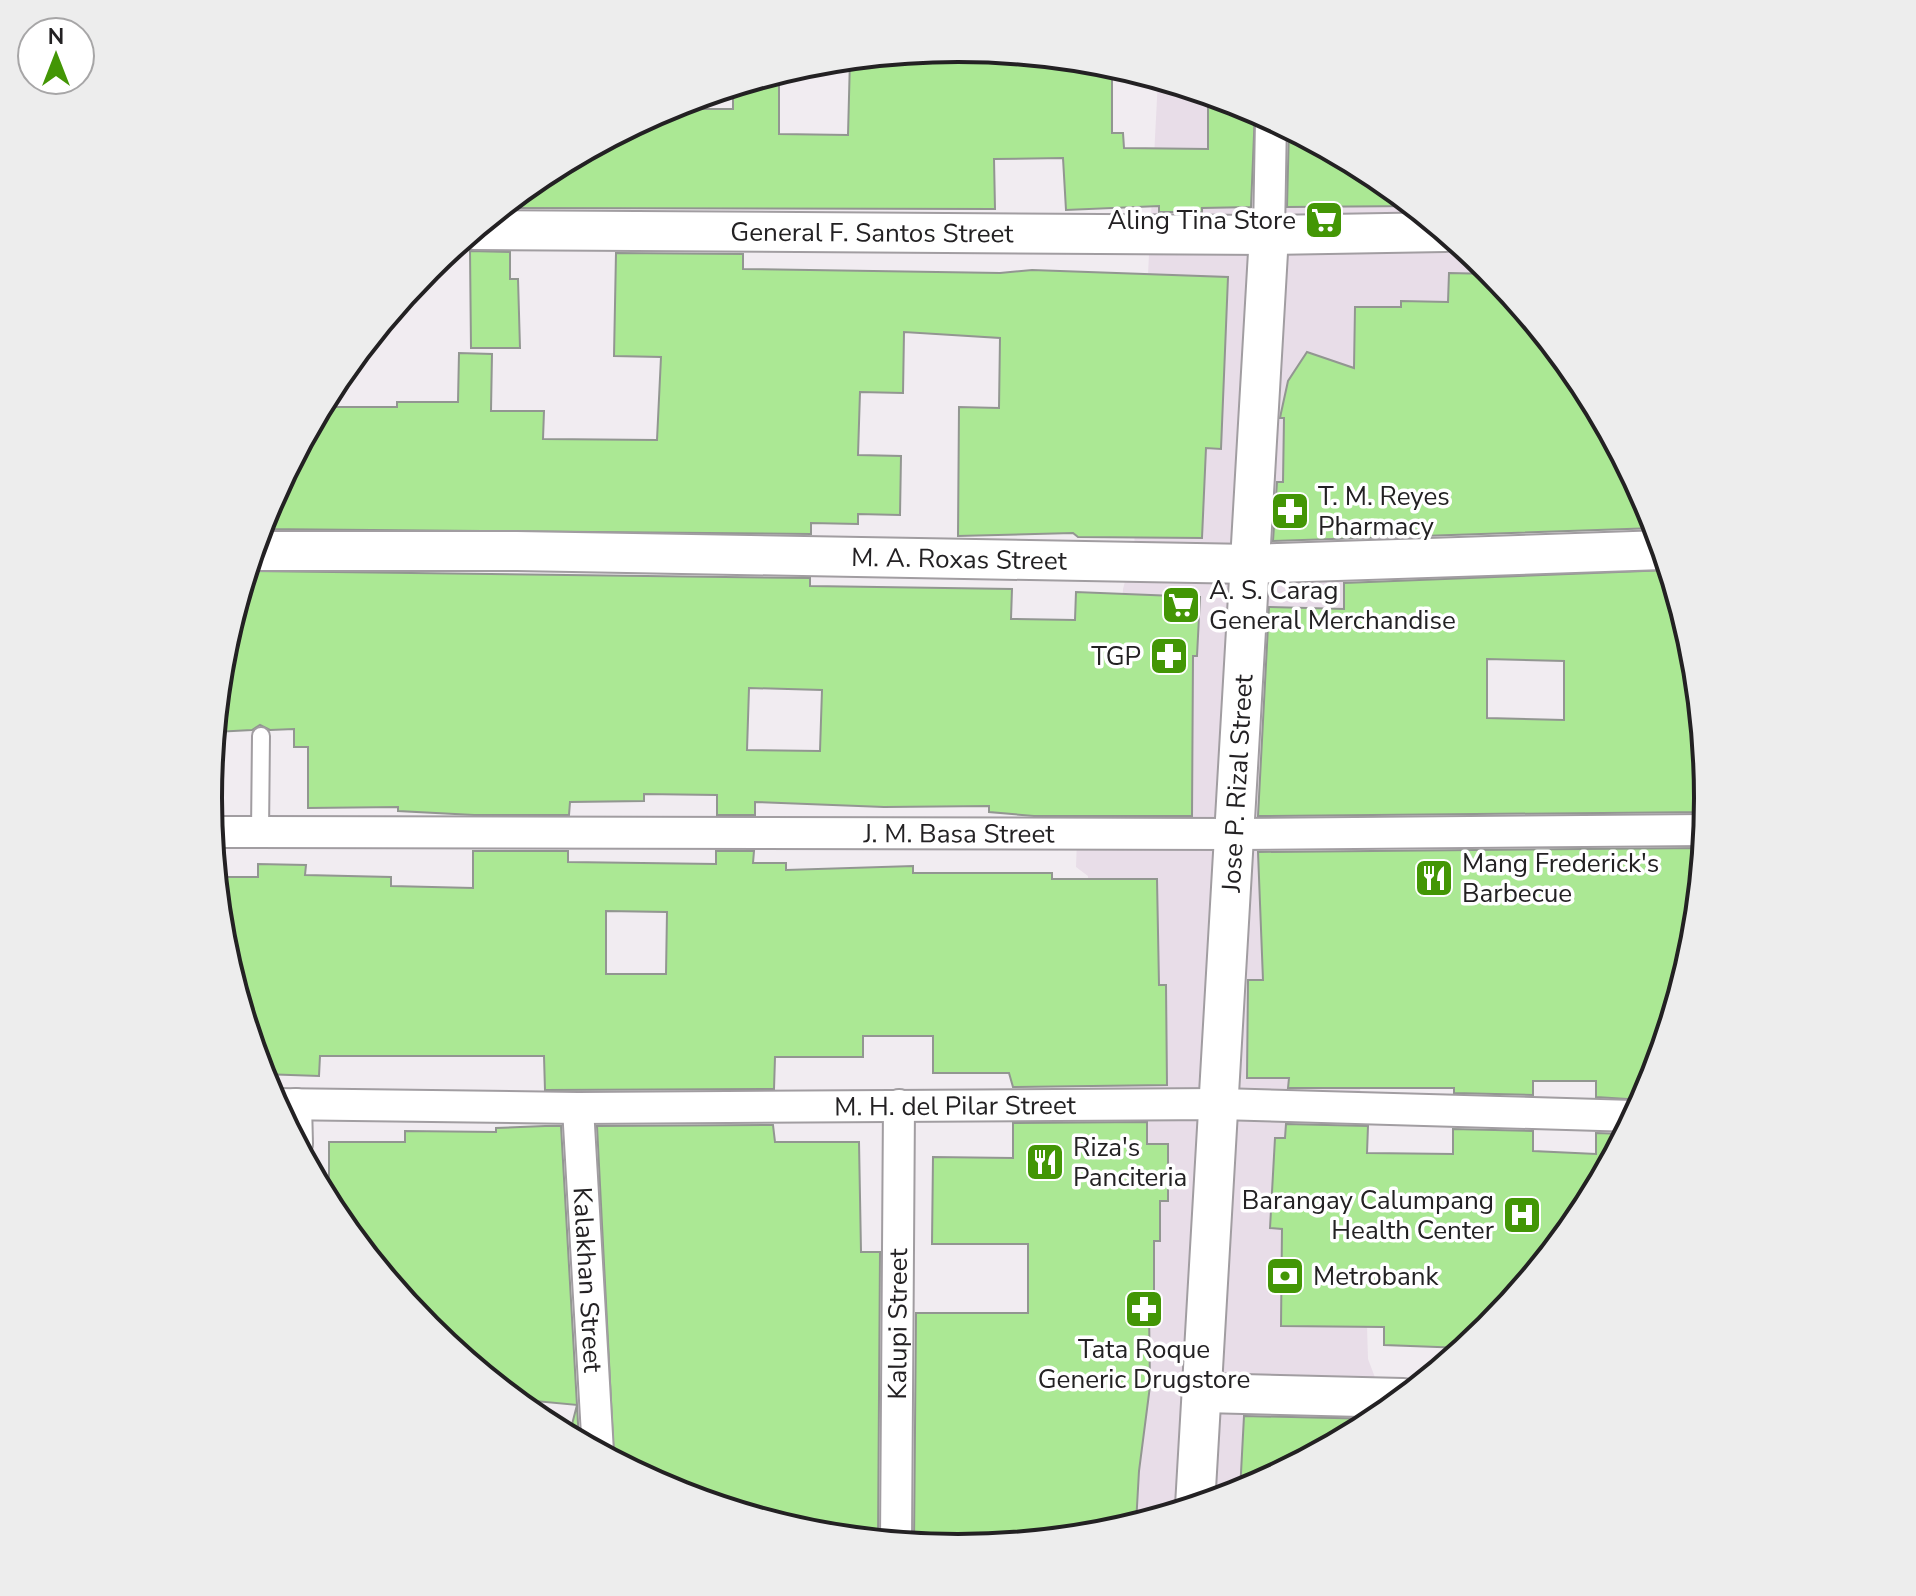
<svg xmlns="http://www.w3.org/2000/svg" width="1916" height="1596" font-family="'Nunito Sans',sans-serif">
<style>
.built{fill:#e8dde8}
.building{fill:#abe894;stroke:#929691;stroke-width:2;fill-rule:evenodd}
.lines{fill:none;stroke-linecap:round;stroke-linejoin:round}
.service-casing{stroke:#a19da1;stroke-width:20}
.minor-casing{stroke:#a19da1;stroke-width:34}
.tertiary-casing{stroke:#a19da1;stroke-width:42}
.service{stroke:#fff;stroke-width:16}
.minor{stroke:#fff;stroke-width:30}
.tertiary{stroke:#fff;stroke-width:38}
.labels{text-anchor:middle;stroke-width:7;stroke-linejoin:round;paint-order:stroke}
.poi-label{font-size:26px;fill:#232123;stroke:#fff;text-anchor:start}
.street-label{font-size:26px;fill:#232123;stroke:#fff}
.rim{fill:none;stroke:#232123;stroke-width:4}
</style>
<rect width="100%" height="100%" fill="#f1ecf1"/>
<!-- built -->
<path class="built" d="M1158 79 1245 105 1375 175 1489 268 1582 382 1621 455 1389 505V576L1367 579 1375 768 1374 862 1360 1084 1368 1359 1382 1396 1381 1416 1245 1491 1104 1534 1072 1144 1090 1095 1088 876 1076 867 1081 733 1119 672 1123 589 1134 548Z"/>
<!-- building -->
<g class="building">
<path d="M958 48 1112 65V133H1123L1124 148 1208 149V94L1255 111 1251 207 1202 208V212H1159V206L1066 210 1063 158 994 159 995 209 500 208 542 174 663 109H733V86L779 72V134L848 135 850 59Z"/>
<path d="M1289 128 1375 175 1413 206 1287 207Z"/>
<path d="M470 251 510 252V279H518L520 348H471Z"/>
<path d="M616 253 743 254V269L1000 273 1032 270 1228 277 1221 449 1206 448 1202 538 1078 537 1073 533 958 536 959 407 999 408 1000 338 904 332 903 393 860 392 858 455 901 456 900 515 858 514V524L811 523V534L260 529 265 511 321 407H397V402H458L459 353 492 354 491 411H544L543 439 657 440 661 357 614 356Z"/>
<path d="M1449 273 1493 274 1582 382 1651 511 1656 528 1273 541 1277 482H1283L1284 418H1280L1281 413 1288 381 1307 352 1354 368 1355 307H1401V301L1448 302Z"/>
<path d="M1669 570 1694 652 1707 812 1258 816 1269 607 1344 609V583ZM1487 659 1564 661V720L1487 718Z"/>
<path d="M247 571 810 578V586L1012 589 1011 619 1075 620 1076 592 1200 597 1197 656H1193L1192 816H1034L989 812V806L884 807 755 802V815H717V795L644 794V801L570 802 569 815H474L398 811V807L308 808V747H294V729L270 730 260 725 252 730 215 732 222 651ZM749 688 822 690 820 751 747 750Z"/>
<path d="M1703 848 1694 945 1651 1085 1643 1100 1596 1097V1081H1533V1095L1454 1093V1088H1288L1289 1078H1247L1248 980H1263L1258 852Z"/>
<path d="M473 851H568V862L716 864V851H754L753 863H786V870L913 866V873H1052V879H1157L1159 985H1166L1167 1085 1013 1087 1009 1073H933V1036H863V1057H775L774 1089 545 1090 544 1056H320L319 1076 262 1074 222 944 216 877H258V864L306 865 305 875 391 877V886L473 888ZM606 911 667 912 666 974H606Z"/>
<path d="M1147 1122V1144H1168V1201H1160V1241H1154V1310H1149L1150 1386 1139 1471 1136 1524 1104 1534 958 1548 914 1544 916 1313H1028V1244H932L933 1157 1013 1158V1123Z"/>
<path d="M1286 1124 1368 1126 1367 1153 1453 1154V1129L1533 1131V1151L1596 1154V1133L1625 1134 1581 1215 1488 1329 1464 1348 1384 1345V1327L1281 1326 1282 1229 1270 1228 1275 1138H1285Z"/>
<path d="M773 1125 775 1142H859L861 1252H880L878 1540 811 1534 671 1491 614 1460 597 1126Z"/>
<path d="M545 1126H561L577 1405 514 1399 427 1328 329 1204V1142H405V1131L496 1132V1128Z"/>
<path d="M577 1405 579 1442 569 1436Z"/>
<path d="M1244 1416 1377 1419 1240 1492Z"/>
</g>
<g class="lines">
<defs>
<path id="service" d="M260 832 261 736"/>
<g id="minor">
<path d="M1269 235 1271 119"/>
<path id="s1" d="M211 832 1235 834 1705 830"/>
<path id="s2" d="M275 1104 578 1108 1220 1104 1634 1116"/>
<path d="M296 1104 297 1144"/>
<path id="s3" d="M578 1108 598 1452"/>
<path id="s4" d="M896 1542 899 1105"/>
</g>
<g id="tertiary">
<path id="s5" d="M474 230 1269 235 1445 232"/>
<path id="s6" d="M253 551H517L1251 564 1663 550"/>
<path d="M1204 1393 1403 1398"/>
<path id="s7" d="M1195 1506 1269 235"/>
</g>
</defs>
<!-- service casing -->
<use href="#service" class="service-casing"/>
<!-- minor casing -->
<use href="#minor" class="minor-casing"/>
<!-- tertiary casing -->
<use href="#tertiary" class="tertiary-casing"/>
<!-- service -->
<use href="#service" class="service"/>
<!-- minor -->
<use href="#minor" class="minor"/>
<!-- tertiary -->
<use href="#tertiary" class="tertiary"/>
</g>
<!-- icons -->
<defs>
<symbol id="supermarket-square" viewBox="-11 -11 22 22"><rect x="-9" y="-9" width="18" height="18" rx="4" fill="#439605" stroke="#fff"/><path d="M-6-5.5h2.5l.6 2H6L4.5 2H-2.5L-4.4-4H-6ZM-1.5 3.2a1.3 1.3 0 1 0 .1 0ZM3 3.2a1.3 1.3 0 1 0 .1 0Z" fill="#fff"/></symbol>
<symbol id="pharmacy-square" viewBox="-11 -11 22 22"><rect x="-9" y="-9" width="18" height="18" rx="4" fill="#439605" stroke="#fff"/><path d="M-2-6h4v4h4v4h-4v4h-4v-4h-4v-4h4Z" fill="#fff"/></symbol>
<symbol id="restaurant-square" viewBox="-11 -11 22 22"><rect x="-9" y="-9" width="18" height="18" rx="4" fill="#439605" stroke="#fff"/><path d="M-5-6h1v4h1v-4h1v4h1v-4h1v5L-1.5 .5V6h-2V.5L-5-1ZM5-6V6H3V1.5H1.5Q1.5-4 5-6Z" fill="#fff"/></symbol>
<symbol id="hospital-square" viewBox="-11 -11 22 22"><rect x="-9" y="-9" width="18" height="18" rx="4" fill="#439605" stroke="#fff"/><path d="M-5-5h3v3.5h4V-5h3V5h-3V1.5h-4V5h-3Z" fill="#fff"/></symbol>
<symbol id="bank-square" viewBox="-11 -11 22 22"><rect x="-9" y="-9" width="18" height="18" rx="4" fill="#439605" stroke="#fff"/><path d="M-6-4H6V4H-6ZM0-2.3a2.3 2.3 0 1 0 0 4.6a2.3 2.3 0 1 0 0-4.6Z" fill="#fff"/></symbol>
</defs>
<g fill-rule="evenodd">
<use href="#supermarket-square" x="1302" y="198" width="44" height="44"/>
<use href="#pharmacy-square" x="1268" y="489" width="44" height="44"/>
<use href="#supermarket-square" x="1159" y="583" width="44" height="44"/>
<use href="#pharmacy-square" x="1147" y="634" width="44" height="44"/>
<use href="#restaurant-square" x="1412" y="856" width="44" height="44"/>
<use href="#restaurant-square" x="1023" y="1140" width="44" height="44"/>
<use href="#hospital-square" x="1500" y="1193" width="44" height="44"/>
<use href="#bank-square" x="1263" y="1254" width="44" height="44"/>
<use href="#pharmacy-square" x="1122" y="1287" width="44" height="44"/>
</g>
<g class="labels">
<!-- poi labels -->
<g class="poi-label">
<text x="1296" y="229" text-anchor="end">Aling Tina Store</text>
<text x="1318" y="505">T. M. Reyes<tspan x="1318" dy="30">Pharmacy</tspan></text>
<text x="1209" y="599">A. S. Carag<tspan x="1209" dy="30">General Merchandise</tspan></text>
<text x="1141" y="665" text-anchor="end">TGP</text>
<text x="1462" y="872">Mang Frederick's<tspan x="1462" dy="30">Barbecue</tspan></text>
<text x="1073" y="1156">Riza's<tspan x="1073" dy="30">Panciteria</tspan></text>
<text x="1494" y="1209" text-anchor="end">Barangay Calumpang<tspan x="1494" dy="30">Health Center</tspan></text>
<text x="1313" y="1285">Metrobank</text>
<text x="1144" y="1358" text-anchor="middle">Tata Roque<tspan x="1144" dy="30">Generic Drugstore</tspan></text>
</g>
<!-- street labels -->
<g class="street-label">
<text dy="9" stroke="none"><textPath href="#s5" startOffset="398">General F. Santos Street</textPath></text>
<text dy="9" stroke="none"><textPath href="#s6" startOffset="706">M. A. Roxas Street</textPath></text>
<text dy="9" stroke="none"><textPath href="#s7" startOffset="724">Jose P. Rizal Street</textPath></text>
<text dy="9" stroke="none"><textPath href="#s1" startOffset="748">J. M. Basa Street</textPath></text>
<text dy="9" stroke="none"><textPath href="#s2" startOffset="680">M. H. del Pilar Street</textPath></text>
<text dy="9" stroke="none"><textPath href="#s3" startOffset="172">Kalakhan Street</textPath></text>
<text dy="9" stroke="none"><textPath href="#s4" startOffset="218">Kalupi Street</textPath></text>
</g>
</g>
<!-- crop -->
<path d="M0 0H1916V1596H0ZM222 798a736 736 0 1 1 1472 0a736 736 0 1 1-1472 0Z" fill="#ededed" fill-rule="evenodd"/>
<path class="rim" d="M222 798a736 736 0 1 1 1472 0a736 736 0 1 1-1472 0Z"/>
<!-- north arrow -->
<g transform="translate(56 56)"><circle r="38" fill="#ffffff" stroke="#a7a6a7" stroke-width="2"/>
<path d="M0-6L14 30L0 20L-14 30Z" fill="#439605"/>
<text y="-12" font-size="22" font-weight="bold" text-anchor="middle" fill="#232123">N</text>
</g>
</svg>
